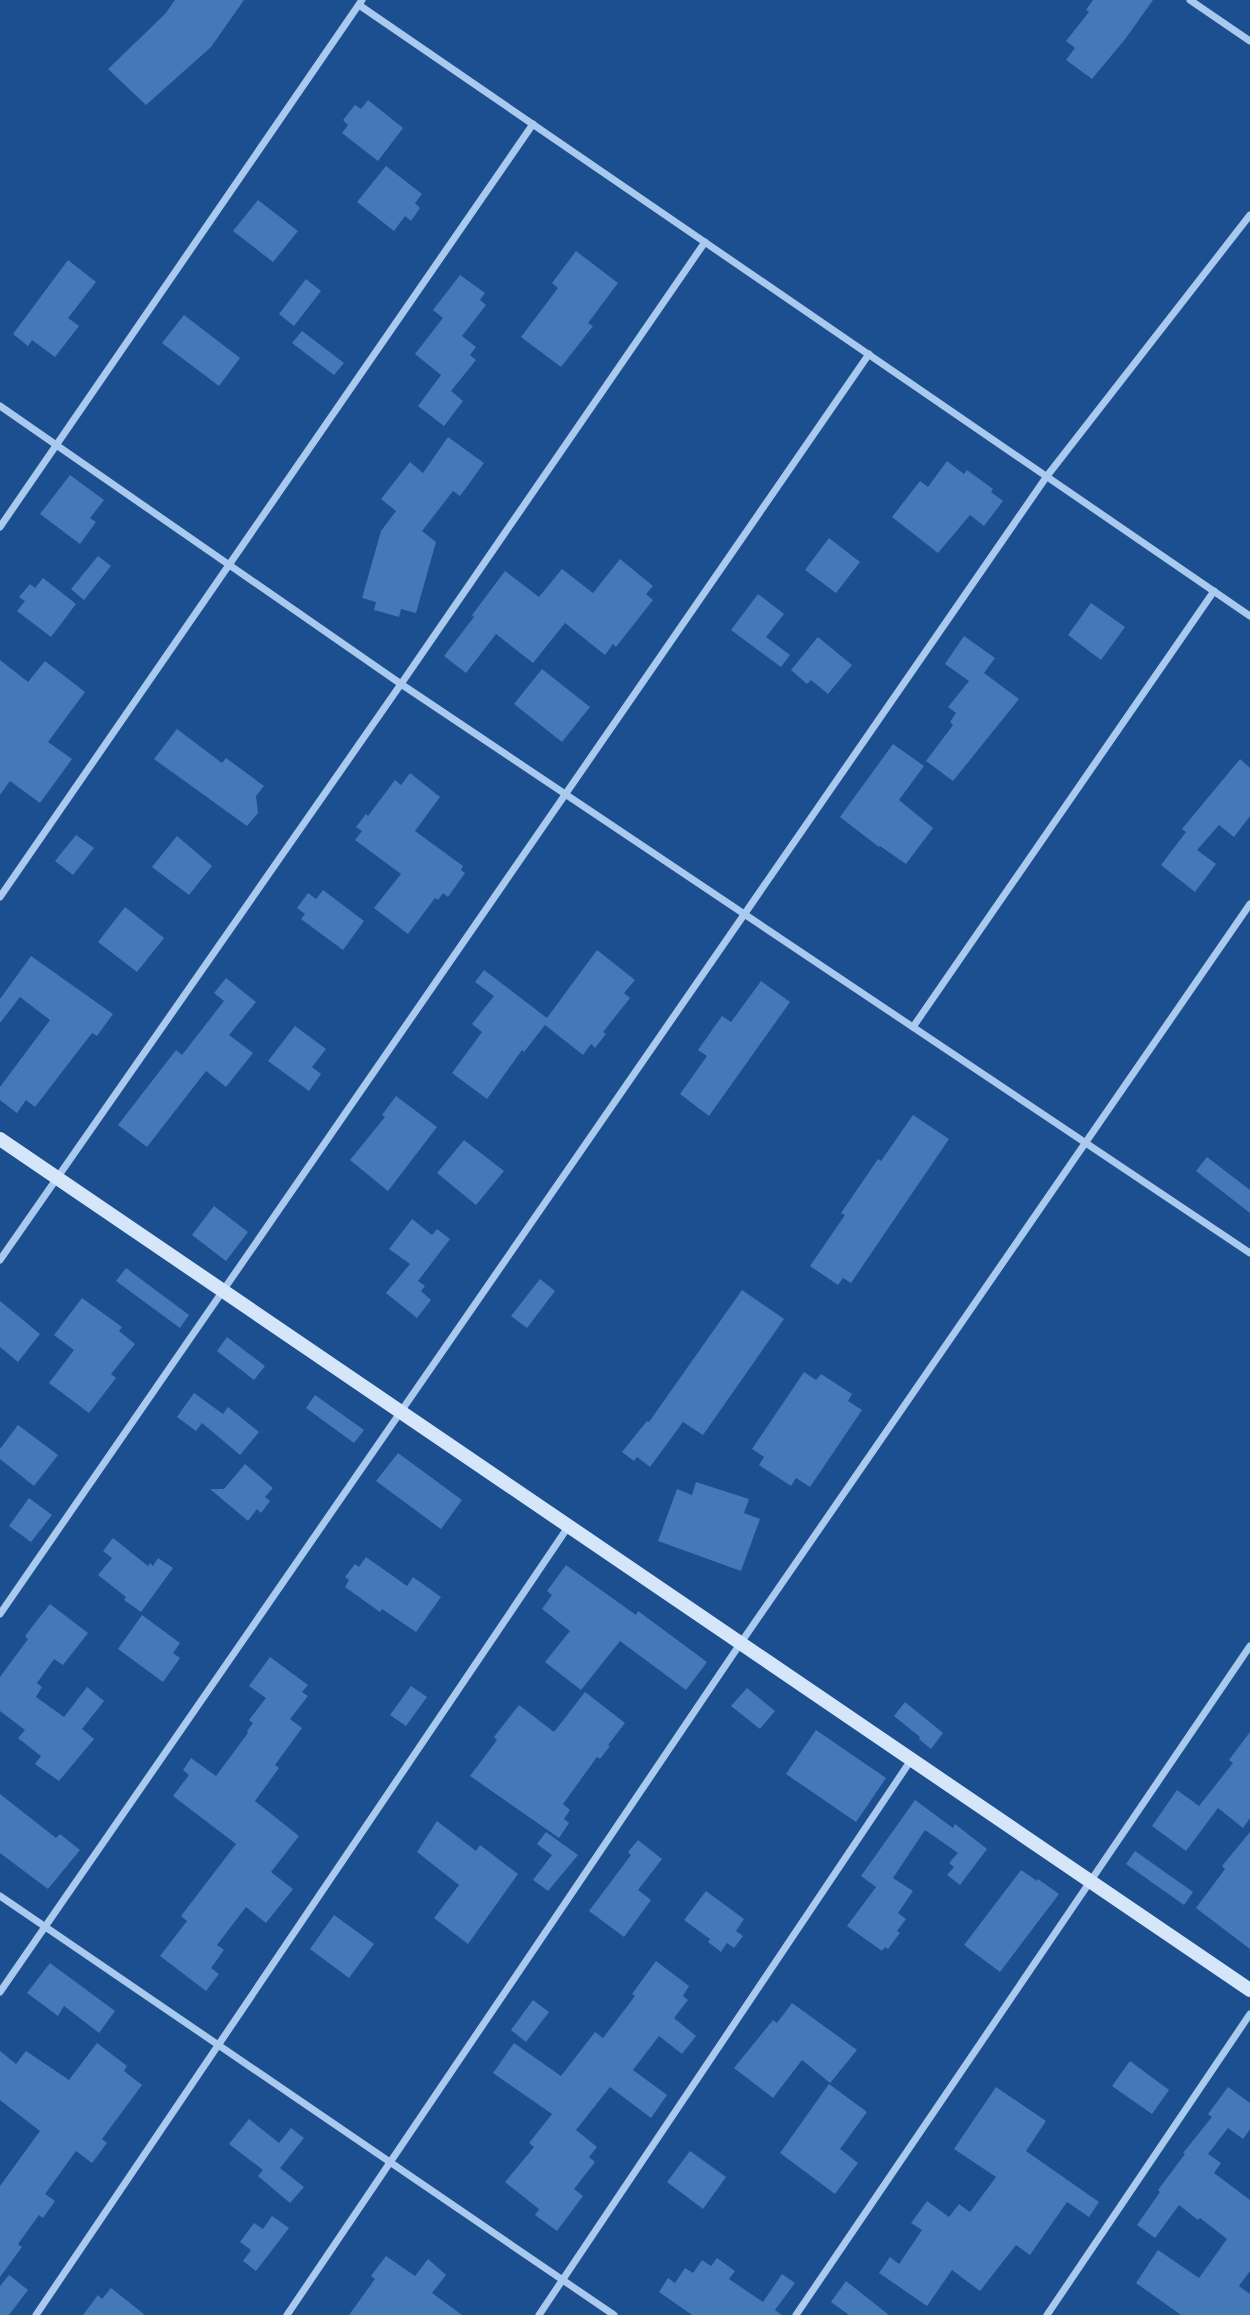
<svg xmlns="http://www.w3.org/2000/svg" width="1250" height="2315" font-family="Commissioner,sans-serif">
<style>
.building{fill:#4478b7}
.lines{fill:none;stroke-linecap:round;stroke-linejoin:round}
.minor{stroke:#a9c9ee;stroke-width:7}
.secondary{stroke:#d6e6fa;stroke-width:14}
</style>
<rect width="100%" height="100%" fill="#1b4f8f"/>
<!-- building -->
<g class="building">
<path d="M175 0H244L211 47 146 105 108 69 165 14Z"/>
<path d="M1093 0H1153L1126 38 1092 79 1066 60 1075 48 1066 41 1089 12 1086 10Z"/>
<path d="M368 100 403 128 378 161 342 133 348 125 343 120 355 105 361 109Z"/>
<path d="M386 166 422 194 415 203 420 208 411 221 405 216 394 231 357 202Z"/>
<path d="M258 200 298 231 273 262 233 231Z"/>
<path d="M576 251 618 283 588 323 593 326 561 367 521 337 558 288 552 283Z"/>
<path d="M68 260 96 282 68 318 79 326 55 357 32 340 28 346 13 334Z"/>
<path d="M460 275 485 293 480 300 486 305 462 336 476 347 470 355 476 360 451 391 463 401 444 426 418 406 441 375 415 354 443 318 433 310Z"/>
<path d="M306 279 321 291 294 326 279 314Z"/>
<path d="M184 315 240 358 219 386 162 343Z"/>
<path d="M302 331 344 363 334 375 292 343Z"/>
<path d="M448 437 484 463 460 496 453 491 422 531 436 542 416 613 401 609 399 617 374 610 376 602 362 598 381 531 396 511 381 499 410 462 423 473Z"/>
<path d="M947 461 964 474 967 470 993 489 991 492 1003 501 984 526 970 515 938 553 892 517 920 481 928 487Z"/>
<path d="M70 475 104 500 90 518 96 522 80 544 40 514Z"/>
<path d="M829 538 860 562 836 593 805 570Z"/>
<path d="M98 556 111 566 84 600 71 589Z"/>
<path d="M620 559 653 586 646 594 653 600 616 647 613 644 605 655 565 623 533 663 496 634 466 673 444 656 474 617 472 615 505 571 539 597 562 569 593 593Z"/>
<path d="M43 578 76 604 51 637 17 611 25 601 19 597 30 584 35 588Z"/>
<path d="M758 594 784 614 766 637 790 655 781 667 731 630Z"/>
<path d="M1091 603 1125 627 1101 660 1068 635Z"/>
<path d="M964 636 995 658 984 673 1019 699 953 781 926 761 953 725 950 722 956 713 948 707 969 681 945 664Z"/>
<path d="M818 637 852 665 828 694 811 680 807 684 791 670Z"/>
<path d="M0 660 28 682 45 661 85 692 48 742 72 759 40 803 10 781 0 795Z"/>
<path d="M542 669 590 707 562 742 514 704Z"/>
<path d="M177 729 222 763 226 758 264 786 256 796 258 813 247 826 154 759Z"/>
<path d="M893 744 924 766 899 800 933 828 906 864 880 846 879 847 840 817Z"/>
<path d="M1240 759 1250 768V816L1234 837 1219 825 1197 850 1216 864 1195 892 1161 865 1186 832 1182 829Z"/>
<path d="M410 773 440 797 415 831 463 866 461 870 465 873 448 897 443 893 438 900 435 898 408 934 374 908 401 874 355 840 362 831 356 827 366 814 368 816 395 780 401 785Z"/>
<path d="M76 835 94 848 73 875 55 861Z"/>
<path d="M177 836 212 866 189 895 152 867Z"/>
<path d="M323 890 364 921 343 950 301 919 305 914 297 908 308 893 316 899Z"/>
<path d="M125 907 164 938 137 972 98 942Z"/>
<path d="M597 950 635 980 624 993 630 998 603 1032 606 1034 595 1048 591 1044 583 1055 545 1025 524 1052 522 1050 487 1099 452 1073 482 1032 472 1024 494 996 475 982 484 970 547 1018Z"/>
<path d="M31 956 113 1014 97 1036 92 1033 35 1107 26 1100 17 1113 0 1100V1087L50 1020 20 997 0 1023V999Z"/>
<path d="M226 978 256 1002 229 1035 253 1053 226 1087 206 1071 147 1147 118 1125 176 1050 182 1055 224 1001 214 993Z"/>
<path d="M761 981 790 1002 709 1116 680 1094 707 1056 698 1050 722 1016 731 1022Z"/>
<path d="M295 1026 326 1049 312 1067 321 1074 309 1091 268 1061Z"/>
<path d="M396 1096 437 1127 388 1191 350 1160 385 1117 382 1115Z"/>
<path d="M913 1115 949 1139 851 1283 843 1278 838 1285 810 1266 845 1215 841 1213 878 1159 881 1161Z"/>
<path d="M464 1140 504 1171 476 1205 437 1173Z"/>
<path d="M1207 1157 1250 1190V1213L1196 1171Z"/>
<path d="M214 1206 248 1232 226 1261 192 1235Z"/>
<path d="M412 1219 432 1235 437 1229 450 1239 418 1281 425 1286 421 1291 431 1300 417 1318 386 1293 410 1264 389 1249Z"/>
<path d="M126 1268 189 1315 180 1328 116 1281Z"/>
<path d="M540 1279 555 1291 527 1328 511 1316Z"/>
<path d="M742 1290 784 1319 703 1435 683 1422 650 1467 637 1457 634 1461 622 1452 647 1421 649 1422Z"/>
<path d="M82 1298 122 1327 119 1331 135 1344 111 1374 116 1378 89 1413 49 1383 74 1350 54 1335Z"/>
<path d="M0 1301 40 1334 18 1362 0 1347Z"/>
<path d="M227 1337 265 1366 254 1380 217 1351Z"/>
<path d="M804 1372 816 1380 821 1374 852 1394 848 1401 862 1410 810 1487 796 1478 791 1486 759 1465 764 1457 752 1449Z"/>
<path d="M194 1393 223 1414 228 1407 259 1432 240 1455 202 1423 196 1431 177 1417Z"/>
<path d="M315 1395 364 1430 354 1443 306 1408Z"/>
<path d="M18 1425 58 1455 34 1486 0 1459V1449Z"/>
<path d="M398 1453 462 1500 441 1529 376 1481Z"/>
<path d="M245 1464 273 1488 265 1497 270 1501 261 1513 257 1509 248 1521 210 1489H224Z"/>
<path d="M696 1482 749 1499 744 1513 760 1519 741 1571 658 1541 677 1489 692 1495Z"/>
<path d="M29 1498 52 1515 31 1542 9 1526Z"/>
<path d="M113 1538 148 1566 150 1563 153 1566 158 1558 173 1568 141 1612 124 1600 126 1597 98 1575 112 1558 103 1551Z"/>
<path d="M366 1557 407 1586 413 1577 441 1597 416 1632 382 1609 380 1612 345 1587 349 1580 345 1577 355 1564 359 1567Z"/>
<path d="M566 1565 636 1615 638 1611 707 1662 686 1690 620 1641 581 1690 545 1662 570 1631 542 1609 552 1595 547 1591Z"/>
<path d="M50 1604 88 1633 63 1665 54 1659 37 1683 42 1687 36 1697 64 1717 87 1687 104 1701 82 1729 94 1739 59 1781 35 1764 41 1756 18 1738 25 1730 0 1711V1677L28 1639 25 1636Z"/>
<path d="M142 1615 180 1643 173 1653 180 1658 163 1682 118 1649Z"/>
<path d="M270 1657 308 1685 302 1692 308 1696 290 1719 302 1728 275 1765 279 1768 255 1801 299 1836 271 1872 293 1889 266 1923 246 1907 217 1945 224 1950 211 1968 219 1974 206 1991 160 1956 187 1921 181 1916 236 1844 173 1796 189 1775 183 1770 191 1758 216 1776 248 1733 247 1731 253 1723 249 1720 266 1698 249 1686Z"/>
<path d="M411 1686 427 1697 406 1726 390 1715Z"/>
<path d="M747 1688 775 1711 760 1729 731 1706Z"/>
<path d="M585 1692 625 1723 608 1745 610 1746 600 1759 597 1757 563 1804 570 1810 564 1819 569 1823 559 1838 470 1776 497 1740 494 1737 519 1705 554 1732Z"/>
<path d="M905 1702 943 1733 931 1749 919 1739 920 1737 894 1716Z"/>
<path d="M816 1730 886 1778 856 1822 786 1774Z"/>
<path d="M1250 1732V1818L1243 1828 1218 1808 1186 1851 1152 1826 1177 1790 1199 1806 1233 1763 1229 1760Z"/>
<path d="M0 1794 56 1838 60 1834 80 1850 48 1889 0 1853Z"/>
<path d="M915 1800 953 1828 955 1824 987 1849 960 1885 947 1875 954 1867 949 1863 958 1853 925 1830 893 1878 913 1891 898 1913 906 1919 897 1931 900 1933 888 1949 885 1947 882 1951 847 1926 876 1887 861 1876Z"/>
<path d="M437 1821 476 1851 480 1845 518 1874 468 1944 434 1918 459 1885 417 1852Z"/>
<path d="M546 1832 578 1855 548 1891 533 1880 552 1855 537 1844Z"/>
<path d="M1250 1832V1949L1196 1908 1225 1869 1222 1866Z"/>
<path d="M638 1840 662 1859 638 1890 651 1900 624 1937 589 1911 631 1855 628 1852Z"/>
<path d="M1135 1851 1193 1892 1184 1905 1126 1864Z"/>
<path d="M1021 1870 1037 1881 1038 1879 1059 1894 1000 1972 964 1945Z"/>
<path d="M706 1891 744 1919 736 1931 743 1936 734 1948 727 1943 721 1952 708 1942 710 1939 684 1920Z"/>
<path d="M334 1915 374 1944 349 1978 310 1949Z"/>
<path d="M656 1961 689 1986 683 1996 688 2000 674 2018 696 2036 682 2054 659 2036 633 2070 667 2095 651 2118 610 2087 576 2130 597 2147 589 2157 595 2162 574 2189 583 2196 557 2231 535 2215 539 2209 505 2182 534 2147 529 2143 552 2114 493 2073 514 2043 561 2076 595 2032 603 2038 635 1996 632 1994Z"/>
<path d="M50 1963 115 2011 99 2033 64 2006 58 2016 27 1993Z"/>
<path d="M533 2000 549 2012 526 2042 511 2030Z"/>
<path d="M792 2003 857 2050 830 2083 802 2060 773 2098 734 2068 773 2020 777 2023Z"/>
<path d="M97 2043 127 2066 124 2071 142 2085 102 2139 107 2143 92 2163 76 2151 45 2194 55 2201 43 2218 39 2215 18 2244 22 2247 0 2277V2186L40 2131 0 2100V2051L16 2064 26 2051 69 2080Z"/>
<path d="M1130 2061 1169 2090 1152 2114 1112 2086Z"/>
<path d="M829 2084 867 2112 840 2149 858 2163 835 2194 780 2153Z"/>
<path d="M996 2087 1046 2121 1026 2151 1099 2202 1089 2217 1067 2202 1030 2255 1016 2245 980 2291 952 2270 927 2306 879 2273 890 2257 899 2264 922 2230 911 2223 927 2201 949 2217 959 2204 970 2212 996 2177 954 2149Z"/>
<path d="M1228 2087 1250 2103V2129L1243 2139 1228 2128 1208 2154 1221 2163 1214 2173 1250 2200V2271L1239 2286 1250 2294V2315H1181L1136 2283 1158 2250 1199 2278 1227 2239 1200 2218 1198 2220 1179 2205 1155 2238 1137 2225 1160 2192 1158 2190 1185 2154 1183 2153 1212 2117 1208 2114Z"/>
<path d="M249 2119 279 2143 291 2128 304 2138 280 2168 304 2187 290 2203 258 2176 263 2170 229 2144Z"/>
<path d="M690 2151 726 2177 703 2209 667 2182Z"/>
<path d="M272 2216 289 2228 256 2271 243 2261 251 2250 240 2242 254 2223 263 2229Z"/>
<path d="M386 2256 415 2276 428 2259 446 2275 432 2293 462 2315H349L375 2279 371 2276Z"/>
<path d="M717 2258 735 2271 729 2279 763 2302 782 2274 795 2283 775 2310 782 2315H692L659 2292 668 2278 675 2283 685 2268 693 2273 702 2260 711 2266Z"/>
<path d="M9 2275 28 2290 9 2315H0V2286Z"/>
<path d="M846 2281 889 2315H849L831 2302Z"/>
<path d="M111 2288 145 2315H83L98 2295 102 2299Z"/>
</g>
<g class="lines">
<!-- minor -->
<g class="minor">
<path d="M1190 0 1250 41"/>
<path d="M359 5 1250 616"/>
<path d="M0 406 401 684 1250 1253"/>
<path d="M0 527 362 0"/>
<path d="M0 897 533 124"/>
<path d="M913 1027 1214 591"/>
<path d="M0 1260 401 684 705 242"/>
<path d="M0 1614 869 354"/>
<path d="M0 1896 614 2315"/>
<path d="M0 1992 1047 476 1250 215"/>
<path d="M36 2315 568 1527"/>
<path d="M287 2315 740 1644 1250 904"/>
<path d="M539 2315 911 1760"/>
<path d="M796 2315 1250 1646"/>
<path d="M1047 2315 1250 2014"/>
</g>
<!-- secondary -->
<path class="secondary" d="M0 1139 1250 1990"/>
</g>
</svg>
